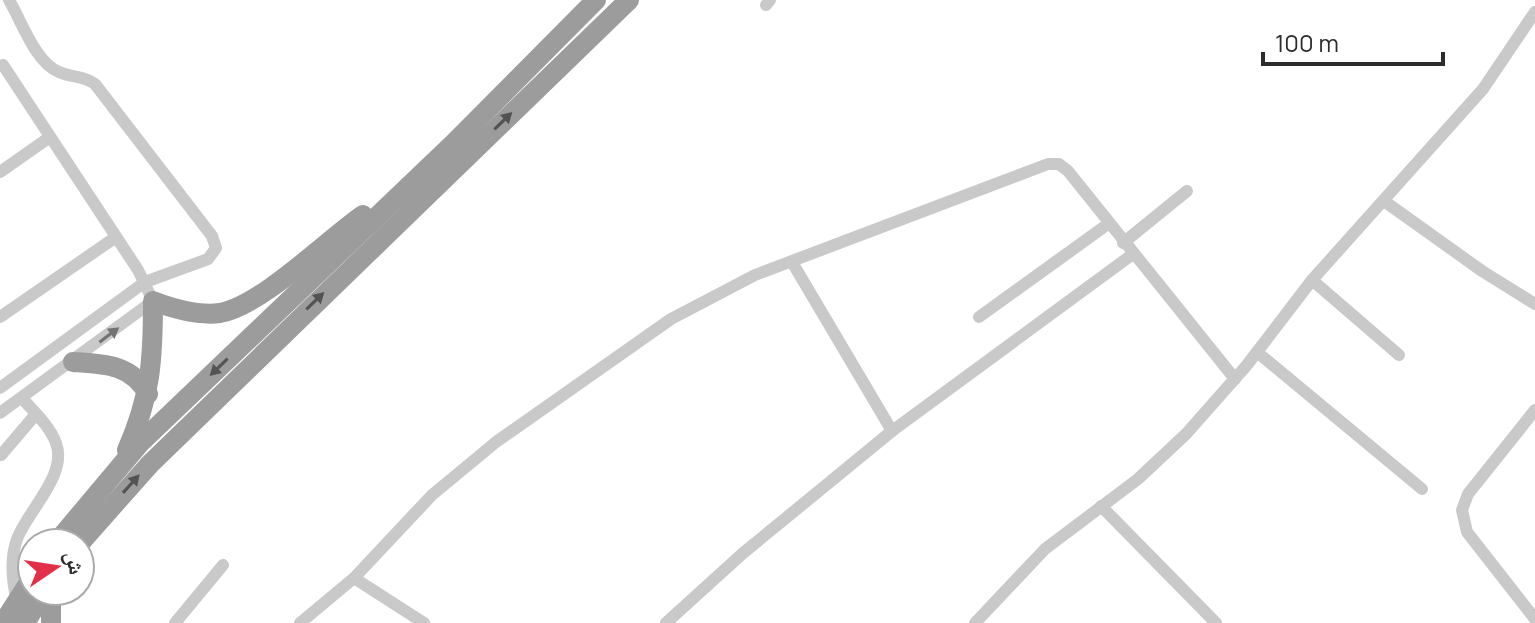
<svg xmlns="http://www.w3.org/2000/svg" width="1535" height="623" font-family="Manrope,'Noto Naskh Arabic',sans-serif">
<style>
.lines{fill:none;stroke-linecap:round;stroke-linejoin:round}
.minor{stroke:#c9c9c9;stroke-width:12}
.trunk{stroke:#9c9c9c;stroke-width:20}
.oneway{fill:#535353}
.oneway2{fill:#737373}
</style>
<rect width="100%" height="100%" fill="#fff"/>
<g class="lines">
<!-- minor -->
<g class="minor">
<path d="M766 5 770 0"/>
<path d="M0 172 50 137"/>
<path d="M1384 201 1482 271 1535 304"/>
<path d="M1123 243 1187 191"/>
<path d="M1312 280 1399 355"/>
<path d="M0 317 116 237"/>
<path d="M979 317 1108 224"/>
<path d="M1257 352 1422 489"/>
<path d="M0 388 145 282 208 259 216 248 212 236 95 84C83 75 72 78 59 72 35 62 22 22 9 0"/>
<path d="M1535 410 1468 494 1462 510 1467 532 1535 619"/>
<path d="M0 413 153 301 138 270 3 65"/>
<path d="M892 431 1133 254"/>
<path d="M1 455 36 414"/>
<path d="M1101 506 1216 623"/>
<path d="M354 578 424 623"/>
<path d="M17 601C12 581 10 559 17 539 28 510 68 475 56 443 50 426 33 411 22 398"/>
<path d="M175 623 223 565"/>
<path d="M300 623 354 578 432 495 496 442 671 319 755 275 1048 164H1059L1068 171 1235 379"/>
<path d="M666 623 742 554 892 431 792 262"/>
<path d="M975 623 1045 549 1138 479 1186 434 1247 365 1312 280 1483 89 1535 12"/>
</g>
<!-- trunk -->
<g class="trunk">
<path d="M73 362C104 364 131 364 148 394"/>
<path d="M127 450C151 396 153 359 153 301 174 309 198 316 220 313 261 306 327 240 363 215"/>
<path d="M56 543 140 443 454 143 596 0"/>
<path d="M80 543 150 464 629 0"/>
<path d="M3 623 32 578"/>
<path d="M25 623 45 591"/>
<path d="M51 623V591"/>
</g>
</g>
<!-- one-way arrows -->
<defs><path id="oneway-solid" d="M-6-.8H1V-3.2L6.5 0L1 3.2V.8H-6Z" transform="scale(2)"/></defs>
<g class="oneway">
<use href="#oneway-solid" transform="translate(503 121) rotate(-44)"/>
<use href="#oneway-solid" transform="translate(315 301) rotate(-44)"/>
<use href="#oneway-solid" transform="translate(219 367) rotate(136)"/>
<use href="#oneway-solid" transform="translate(131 484) rotate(-48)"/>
</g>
<use class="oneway2" href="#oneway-solid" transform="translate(109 335) rotate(-37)"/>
<!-- north arrow -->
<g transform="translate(56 567) rotate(77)"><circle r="38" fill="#ffffff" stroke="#ababab" stroke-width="2"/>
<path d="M0-6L14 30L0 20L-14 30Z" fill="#e23049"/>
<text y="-12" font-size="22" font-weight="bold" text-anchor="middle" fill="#2c2c2c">ش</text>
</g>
<!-- scale -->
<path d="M1263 52v12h180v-12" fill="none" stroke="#2c2c2c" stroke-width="4"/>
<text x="1275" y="52" font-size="24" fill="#2c2c2c" stroke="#ffffff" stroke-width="6" paint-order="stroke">100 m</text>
</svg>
